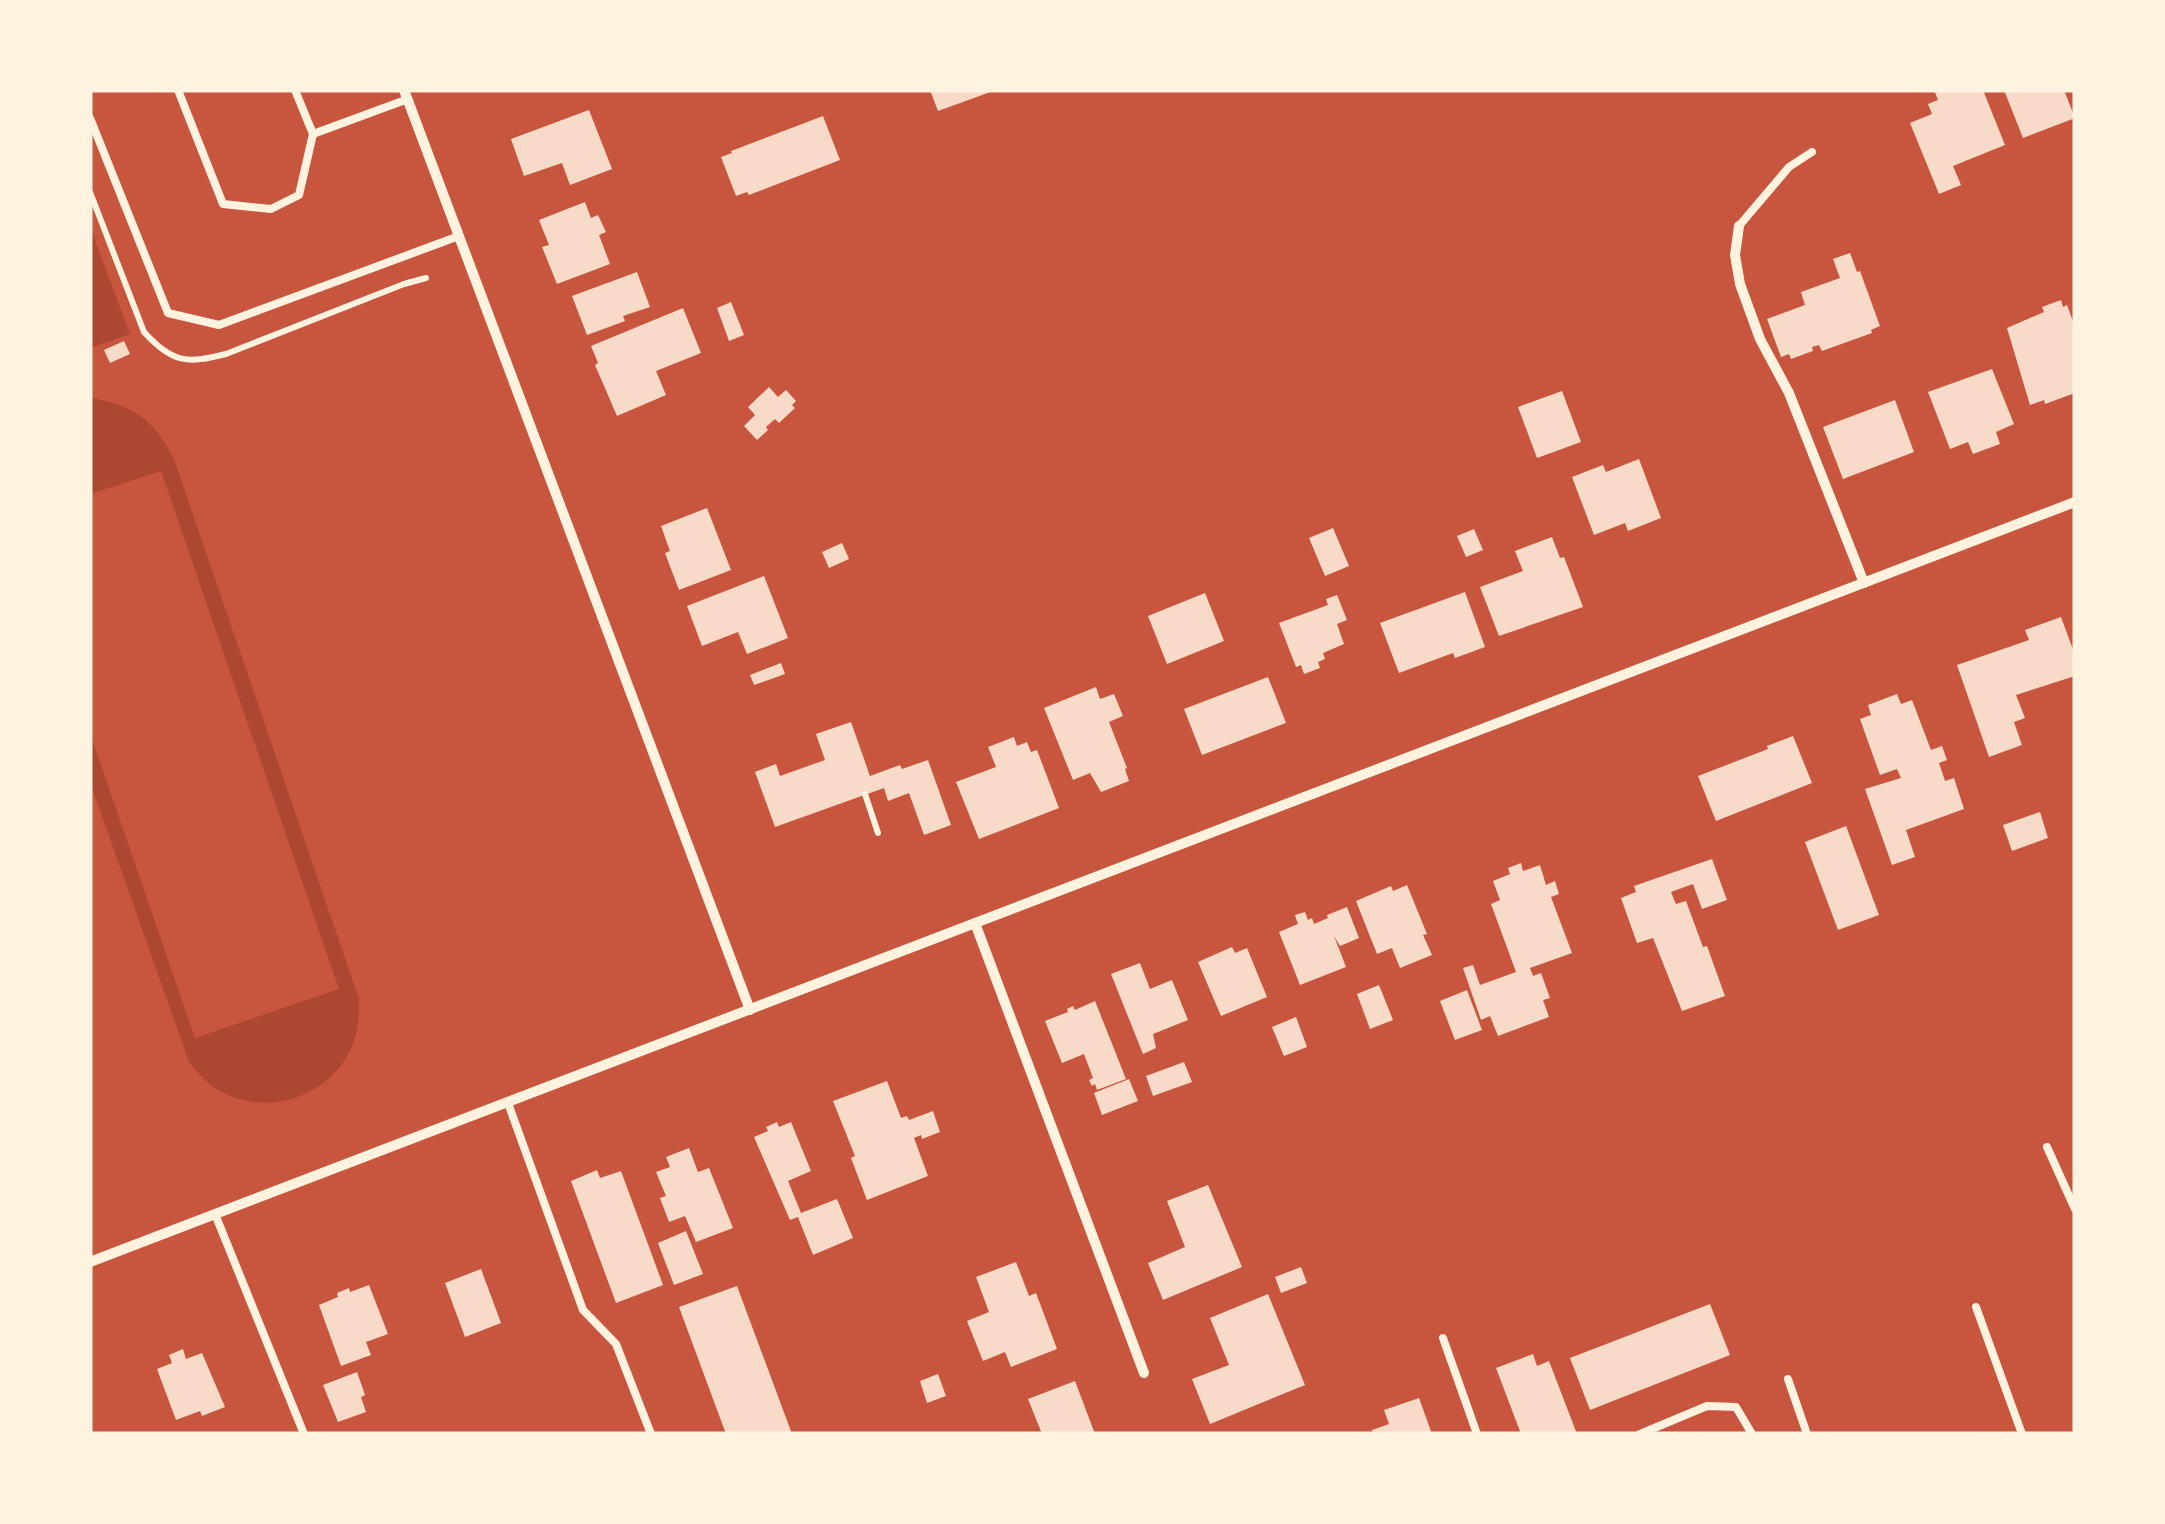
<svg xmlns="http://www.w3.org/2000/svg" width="2165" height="1524" font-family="Ubuntu,sans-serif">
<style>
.green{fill:#ae4732}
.building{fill:#f7dbc8}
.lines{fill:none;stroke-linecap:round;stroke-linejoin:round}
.path{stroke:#fff3e0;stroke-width:6}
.service{stroke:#fff3e0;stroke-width:8}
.minor{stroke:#fff3e0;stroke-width:10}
</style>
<rect width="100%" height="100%" fill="#c8553d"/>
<!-- green -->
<g class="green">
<path d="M90 227 130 334 90 348Z"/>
<path d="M90 398C133 404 155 421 174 459L359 999C359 1014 359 1030 353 1044 333 1095 271 1117 224 1093 209 1086 199 1074 189 1062L90 782V733L195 1038 339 989 161 471 90 494Z"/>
</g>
<!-- building -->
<g class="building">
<path d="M930 90H996L938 111Z"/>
<path d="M1934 90H1983L2005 145 1953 166 1961 185 1939 194 1910 123 1932 114 1928 104 1938 100Z"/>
<path d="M2004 90H2064L2075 118 2023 138Z"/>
<path d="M589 110 612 169 570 185 562 163 524 176 511 139Z"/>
<path d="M823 116 840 160 749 195 747 192 736 196 721 157 732 153 731 151Z"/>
<path d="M585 202 591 218 598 215 606 232 599 235 610 264 557 284 542 247 549 245 539 220Z"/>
<path d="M1850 253 1857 272 1860 271 1880 326 1871 330 1872 333 1822 351 1819 345 1812 347 1813 351 1791 359 1789 354 1781 357 1767 319 1805 305 1801 292 1840 278 1833 259Z"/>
<path d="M637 272 650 307 623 316 625 321 587 335 572 296Z"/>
<path d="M2061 300 2063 307 2067 305 2075 327V393L2045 404 2044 400 2030 405 2007 328 2044 312 2042 307Z"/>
<path d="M731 302 744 335 729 341 717 308Z"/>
<path d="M683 308 701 353 656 371 666 395 617 416 595 365 598 363 591 346Z"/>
<path d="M124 341 130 354 110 363 104 350Z"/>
<path d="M1992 369 2014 424 1996 432 2000 444 1973 454 1968 442 1950 449 1928 392Z"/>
<path d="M769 387 778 397 786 390 796 401 792 405 795 408 779 423 775 419 766 427 768 430 757 440 744 426 755 415 748 407Z"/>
<path d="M1562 391 1581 442 1537 458 1518 407Z"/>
<path d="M1895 400 1914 452 1843 479 1823 427Z"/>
<path d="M1639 459 1661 518 1628 531 1625 523 1594 535 1572 477 1603 465 1606 472Z"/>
<path d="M707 508 731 570 679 590 665 553 670 551 661 526Z"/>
<path d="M1333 528 1349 566 1325 576 1309 538Z"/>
<path d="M1474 529 1483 550 1466 557 1457 536Z"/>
<path d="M1552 537 1560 558 1564 557 1583 607 1499 636 1480 587 1523 571 1515 551Z"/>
<path d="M842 543 849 559 829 568 822 552Z"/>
<path d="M764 576 788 638 747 654 738 632 702 646 687 606Z"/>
<path d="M1465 592 1485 647 1455 658 1453 653 1399 673 1380 623Z"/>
<path d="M1205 593 1224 641 1167 664 1148 616Z"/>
<path d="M1337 595 1347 620 1337 624 1344 644 1323 653 1325 659 1318 662 1320 668 1304 674 1301 665 1296 667 1279 623 1328 605 1326 599Z"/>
<path d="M2061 617 2075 655V676L2016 695 2025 718 2014 722 2022 745 1989 757 1957 665 2029 640 2025 630Z"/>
<path d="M781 663 785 674 754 685 750 675Z"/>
<path d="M1268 677 1286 723 1202 755 1184 709Z"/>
<path d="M1096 687 1100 699 1114 694 1123 716 1109 722 1127 768 1125 769 1129 781 1101 792 1090 773 1073 780 1044 708Z"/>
<path d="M1897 694 1901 704 1912 700 1931 750 1942 746 1947 760 1939 763 1945 781 1954 778 1964 809 1906 830 1915 857 1892 865 1865 789 1901 778 1897 769 1880 775 1860 719 1871 715 1868 705Z"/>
<path d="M851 722 870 776 900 765 902 769 928 760 951 825 924 835 909 793 888 801 884 788 775 827 755 772 776 764 780 776 825 760 816 734Z"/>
<path d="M1793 736 1812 783 1716 821 1698 776 1768 749 1767 746Z"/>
<path d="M1014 737 1017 746 1027 742 1031 752 1037 750 1059 808 979 839 956 782 996 767 988 747Z"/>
<path d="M2040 812 2048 838 2012 851 2003 825Z"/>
<path d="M1846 826 1879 915 1838 930 1805 842Z"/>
<path d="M1712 859 1727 900 1702 909 1693 884 1671 892 1676 904 1686 901 1703 947 1707 946 1725 996 1682 1011 1653 938 1637 943 1621 898 1636 892 1634 886Z"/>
<path d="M1521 863 1523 871 1540 865 1546 885 1555 881 1559 894 1551 897 1572 953 1530 968 1533 976 1541 973 1550 998 1543 1000 1549 1017 1498 1036 1490 1016 1481 1020 1463 968 1473 965 1480 985 1516 972 1491 904 1500 900 1493 881 1510 874 1508 868Z"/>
<path d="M1407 885 1427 934 1423 935 1432 955 1400 968 1392 948 1377 954 1356 901 1391 886 1393 891Z"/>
<path d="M1347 907 1359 938 1340 946 1334 936 1346 967 1300 985 1279 932 1298 924 1295 915 1305 912 1308 920 1312 918 1314 924 1328 918 1327 915Z"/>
<path d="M1232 947 1235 953 1247 948 1267 997 1221 1016 1198 962Z"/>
<path d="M1140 963 1150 989 1172 980 1188 1020 1153 1034 1156 1048 1143 1054 1111 974Z"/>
<path d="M1379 985 1393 1020 1370 1029 1357 994Z"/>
<path d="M1467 990 1482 1030 1455 1040 1440 1001Z"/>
<path d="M1095 1001 1126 1079 1097 1090 1095 1084 1092 1086 1089 1080 1093 1078 1084 1054 1062 1063 1045 1021 1068 1012 1067 1009 1073 1006 1075 1010Z"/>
<path d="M1296 1017 1307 1047 1284 1056 1272 1027Z"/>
<path d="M1184 1062 1192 1082 1153 1096 1146 1076Z"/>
<path d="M1129 1079 1138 1101 1102 1115 1094 1093Z"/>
<path d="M887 1081 901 1118 907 1116 909 1120 933 1111 940 1132 922 1139 921 1135 914 1138 928 1176 867 1200 851 1158 855 1156 833 1101Z"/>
<path d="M777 1122 779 1127 791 1122 811 1171 788 1181 801 1213 837 1199 853 1238 813 1255 798 1217 790 1220 754 1137 768 1131 766 1127Z"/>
<path d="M689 1148 698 1172 709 1168 733 1228 696 1242 685 1216 669 1222 660 1198 666 1196 656 1172 670 1167 666 1157Z"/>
<path d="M597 1170 600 1178 621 1171 663 1285 616 1303 571 1181Z"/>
<path d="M1208 1185 1242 1267 1163 1300 1148 1263 1185 1247 1167 1201Z"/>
<path d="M686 1231 703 1274 674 1285 658 1243Z"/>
<path d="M1016 1262 1029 1296 1036 1293 1057 1349 1011 1367 1005 1352 983 1361 967 1321 989 1312 976 1277Z"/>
<path d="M1301 1267 1307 1283 1281 1293 1275 1277Z"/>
<path d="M481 1269 501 1323 465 1337 445 1283Z"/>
<path d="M369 1285 388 1334 366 1342 371 1355 341 1366 319 1305 338 1297 337 1293 349 1288 350 1292Z"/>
<path d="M737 1286 792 1434H726L679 1307Z"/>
<path d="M1268 1294 1305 1385 1210 1424 1192 1379 1229 1365 1210 1318Z"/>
<path d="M1710 1304 1730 1355 1590 1410 1570 1358Z"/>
<path d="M183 1349 186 1359 202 1353 225 1407 202 1416 200 1411 176 1420 157 1369 172 1363 169 1355Z"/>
<path d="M1533 1354 1537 1366 1549 1361 1577 1434H1521L1496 1368Z"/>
<path d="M357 1372 365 1395 361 1397 366 1412 338 1422 323 1385Z"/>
<path d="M938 1374 946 1396 927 1403 920 1381Z"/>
<path d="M1075 1381 1095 1434H1042L1028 1399Z"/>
<path d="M1419 1398 1432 1434H1373L1372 1430 1389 1424 1384 1410Z"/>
</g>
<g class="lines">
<!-- path -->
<g class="path">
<path d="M90 192 144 332C172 363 187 364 226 354L404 284 426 278"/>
<path d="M865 794 878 833"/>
</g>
<!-- service -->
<g class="service">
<path d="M178 90 223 204 271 209 299 195 313 134 295 90"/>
<path d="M90 118 168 313 219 325 459 236"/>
<path d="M313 134 408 99"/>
<path d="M1739 226 1789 167 1812 152"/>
<path d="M508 1103 583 1310 616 1344 651 1434"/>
<path d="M2047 1147 2075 1209"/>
<path d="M215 1214 304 1434"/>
<path d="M1976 1307 2022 1434"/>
<path d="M1443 1338 1477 1434"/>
<path d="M1788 1379 1807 1434"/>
<path d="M1640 1434 1707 1406 1736 1407 1752 1434"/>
</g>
<!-- minor -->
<g class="minor">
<path d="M404 90 750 1010"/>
<path d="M1739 226 1735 255 1740 284 1760 339 1789 393 1864 583"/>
<path d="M975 923 1144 1373"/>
<path d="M90 1262 2075 502"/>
</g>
</g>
<!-- border -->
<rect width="2165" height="1524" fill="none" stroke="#fff3e0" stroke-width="185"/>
</svg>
